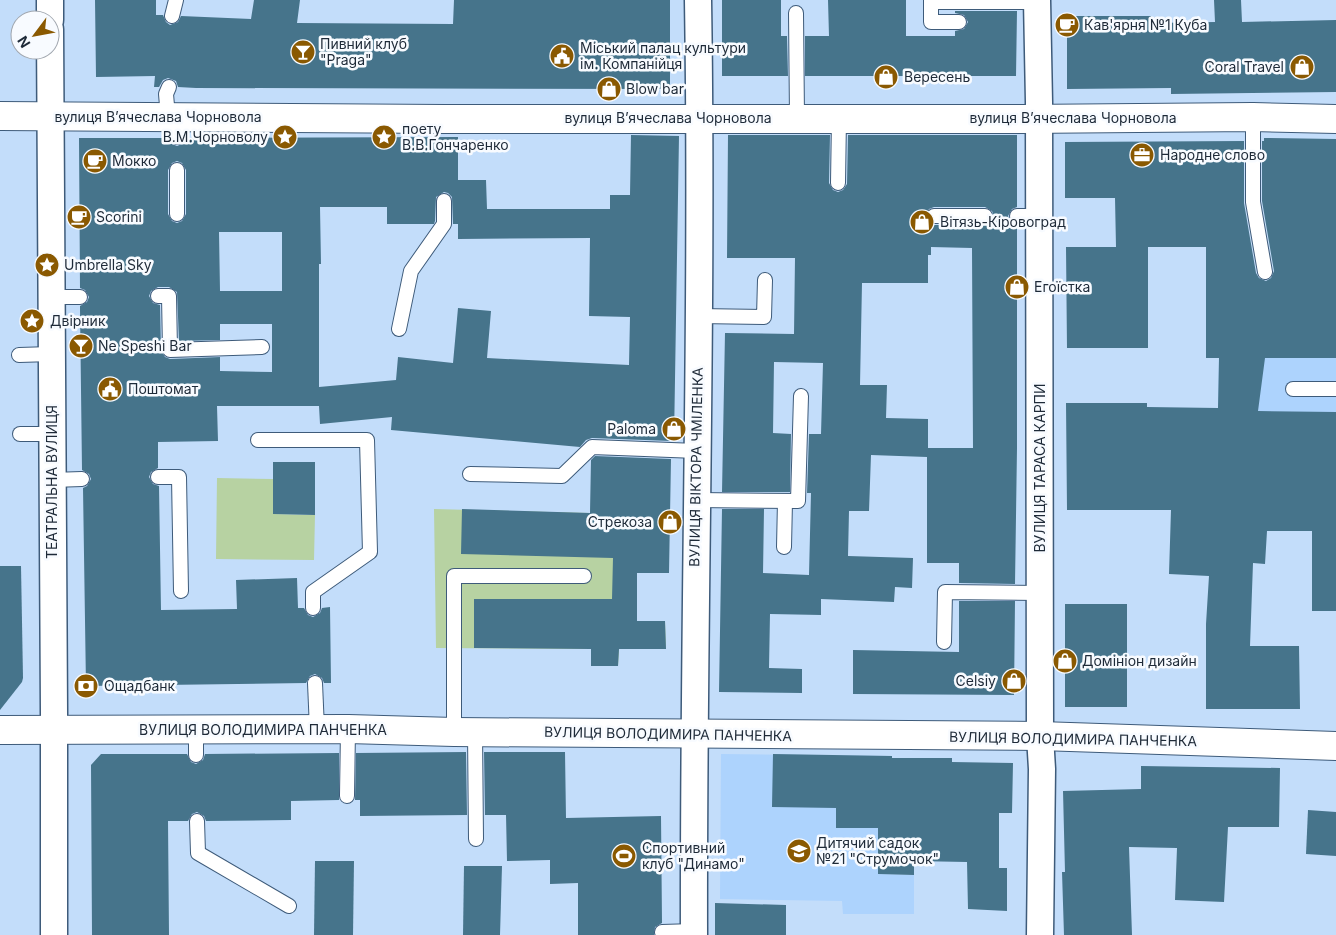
<svg xmlns="http://www.w3.org/2000/svg" width="1336" height="935" font-family="Inter,sans-serif">
<style>
.built{fill:#add3fd}
.green{fill:#b7d2a2}
.building{fill:#46748b;fill-rule:evenodd}
.lines{fill:none;stroke-linecap:round;stroke-linejoin:round}
.lane-casing{stroke:#3e5b7a;stroke-width:16}
.street-casing{stroke:#3e5b7a;stroke-width:29}
.secondary-casing{stroke:#3e5b7a;stroke-width:30}
.lane{stroke:#fff;stroke-width:14}
.street{stroke:#fff;stroke-width:26}
.secondary{stroke:#fff;stroke-width:28}
.labels{text-anchor:middle;stroke-width:5;stroke-linejoin:round;paint-order:stroke}
.poi-label{font-size:14px;fill:#1e2a38;stroke:#f8fbff;text-anchor:start}
.street-label{font-size:14px;fill:#1e2a38;stroke:#f8fbff}
</style>
<rect width="100%" height="100%" fill="#c3ddfa"/>
<!-- built -->
<g class="built">
<path d="M1219 358H1336V473L1218 408Z"/>
<path d="M721 754 892 756 891 829H878V874L914 875V914H843L842 901 720 899Z"/>
</g>
<!-- green -->
<g class="green">
<path d="M217 478 273 479 274 514 315 515 314 560 216 559Z"/>
<path d="M434 509 590 513 626 558 625 599H637V621H665L666 649H619L618 666H591V649L436 648Z"/>
</g>
<!-- building -->
<g class="building">
<path d="M95 0H156V15H163L166 22 170 25 178 22 181 16 251 19 254 0H300L297 23 453 24 454 0H670V89L196 88 178 87 176 81 168 78 163 80 159 87H154L155 76 96 77Z"/>
<path d="M722 0H781V36H787L788 76H722Z"/>
<path d="M828 0H906V36H955V31L964 29 968 22 964 15 955 13V11H1017L1016 76H805V36H829Z"/>
<path d="M1214 0H1241L1242 22 1336 20V92L1171 94V88L1067 89V16H1151V23L1215 22Z"/>
<path d="M631 135 679 136 674 440H671V441L592 438 586 440 580 447 391 430 392 417 320 424 319 406H217L218 441 158 442V468L151 472 149 477 153 484 159 486 161 610 237 609 236 580 297 578 298 608H304L308 615 313 617 320 613 322 608 330 607 331 683H324L322 678 315 674 310 676 306 683 86 686 83 488 87 486 91 479 89 474 82 470 80 309V306L87 302 89 297 85 290 80 288 79 138H168L172 144 177 146 182 144 186 138 458 137V180H486L487 209H610V195H630ZM177 161 182 163 186 170V214L182 221 177 223 172 221 168 214V170L172 163ZM444 192 448 193 452 197 453 224H458V239L590 238 589 316 630 317 629 365 487 358 491 311 458 308 453 363 398 357 396 380 319 387V264H321L320 207H387V224H434L435 221 436 197ZM219 232H282V291H220ZM158 287H169L177 292 179 341 220 340V324H272V372L220 371V357L170 359 165 357 161 350 160 305 153 303 149 296 151 291Z"/>
<path d="M728 135H830L829 183 833 190 838 192 843 190 847 184 848 135H1017V207L1012 209 1008 216 1010 221 1017 225V448L1015 584 959 583V563H927V457L871 455 869 511H849L848 556 913 558 912 588 895 587 894 602 821 599V615L770 614 769 668 802 669V693L719 692 722 509H764L763 573 809 575 811 493H807L809 434H821L823 363 774 362 773 433 791 434 790 492H722L725 333 794 334 795 258H727ZM934 207H985L992 211 994 216 992 221 985 225H934L927 221 925 216 929 209ZM931 247 972 248 973 448H928V419L886 418 887 385H860L862 283H928V255H931Z"/>
<path d="M1264 138 1336 139V358H1265L1258 411 1336 412V611H1312V531H1267L1265 564 1253 563 1250 646H1299L1300 709H1206V624L1209 576 1169 574 1171 510H1067L1066 403H1147V407L1218 408 1219 358H1206V247H1148V348H1067L1066 247H1116L1115 198H1065V142L1244 141V203L1256 273 1259 278 1266 281 1271 278 1274 271 1262 201V141H1264Z"/>
<path d="M595 456 671 459 669 573H637V621H665L666 649H619L618 666H591V649L474 648V599H612L613 558 461 554 462 509 590 513 591 460Z"/>
<path d="M273 462H315V515L273 514Z"/>
<path d="M0 566H21L23 678 22 682 0 710Z"/>
<path d="M959 601H1015L1014 695 853 694V650L959 652Z"/>
<rect x="1065" y="604" width="62" height="103"/>
<path d="M466 752 467 815 360 816V800H355L356 753Z"/>
<path d="M484 752H565L566 818 661 816 662 923 655 927 654 935H578V883L550 884V860L507 861 506 815H485Z"/>
<path d="M339 753V800L291 801V820L206 821 204 816 197 812 192 814 188 821H168L169 935H92L91 765 101 754H187L191 762 196 764 203 760 205 754Z"/>
<path d="M773 754 892 756V758H952V762L1013 763 1012 813H999V868H1007V911L968 909 967 862 914 861V875L878 874V828H836V808L772 807Z"/>
<path d="M1141 766 1280 768 1279 827H1228L1224 902 1175 900 1177 848 1129 847 1132 935H1064L1062 872H1065L1063 791 1141 789Z"/>
<path d="M1308 810 1336 812V856L1306 854Z"/>
<path d="M315 861H354L353 935H314Z"/>
<path d="M464 866H502L500 935H463Z"/>
<path d="M715 903 786 905V935H715Z"/>
</g>
<g class="lines">
<defs>
<g id="lane">
<path d="M931 0V22H959"/>
<path d="M931 2H1037"/>
<path d="M796 13 797 118"/>
<path d="M172 16 176 0"/>
<path d="M168 117 166 94 169 87"/>
<path d="M1253 117V202L1265 272"/>
<path d="M177 118V137"/>
<path d="M177 170V214"/>
<path d="M838 183 839 118"/>
<path d="M934 216H985"/>
<path d="M1017 216H1038"/>
<path d="M158 296H169L170 350 262 347"/>
<path d="M51 297H80"/>
<path d="M698 316 764 317 765 280"/>
<path d="M399 329 411 271 444 224V201"/>
<path d="M19 355 51 354"/>
<path d="M1293 389H1336"/>
<path d="M20 434H52"/>
<path d="M258 440H367L370 552 313 592V608"/>
<path d="M470 474 562 476 592 447 697 451"/>
<path d="M158 477H179L181 591"/>
<path d="M52 480 82 479"/>
<path d="M696 500 798 501 801 396"/>
<path d="M784 547 785 501"/>
<path d="M944 642 945 592 1040 593"/>
<path d="M315 683 317 729"/>
<path d="M454 732V576H584"/>
<path d="M475 732 476 839"/>
<path d="M196 755V730"/>
<path d="M347 796 348 729"/>
<path d="M197 821 198 853 289 906"/>
<path d="M662 932 694 931"/>
</g>
<g id="street">
<path d="M50 0V20"/>
<path d="M1037 0 1039 102 1040 736 1042 769 1040 935"/>
<path d="M50 29 54 712V935"/>
<path d="M694 935C693 623 703 312 698 0"/>
</g>
<g id="secondary">
<path d="M0 116 444 119H1023L1253 117 1336 119"/>
<path d="M0 730 348 729 454 732 1040 736 1336 746"/>
</g>
</defs>
<!-- lane casing -->
<use href="#lane" class="lane-casing"/>
<!-- street casing -->
<use href="#street" class="street-casing"/>
<!-- secondary casing -->
<use href="#secondary" class="secondary-casing"/>
<!-- lane -->
<use href="#lane" class="lane"/>
<!-- street -->
<use href="#street" class="street"/>
<!-- secondary -->
<use href="#secondary" class="secondary"/>
</g>
<!-- icons -->
<defs>
<symbol id="cafe-disc" viewBox="-11 -11 22 22"><circle r="9.5" fill="#8a5901" stroke="#f8fbff"/><path d="M-5.5-4.5H6V0H3Q3 3.5 0 3.5H-2.5Q-5.5 3.5-5.5 0ZM3-3.2v2h1.7v-2ZM-6 4.5H4V6H-6Z" fill="#fff"/></symbol>
<symbol id="bar-disc" viewBox="-11 -11 22 22"><circle r="9.5" fill="#8a5901" stroke="#f8fbff"/><path d="M-6-5H6L.8 .8V4.5H3.5V6h-7V4.5H-.8V.8Z" fill="#fff"/></symbol>
<symbol id="civic-disc" viewBox="-11 -11 22 22"><circle r="9.5" fill="#8a5901" stroke="#f8fbff"/><path d="M-.6-6.5H3V-4.5H.6V-3L4-1V1h2V6H-6V1h2V-1L-.6-3ZM-1.2 2.5V6h2.4V2.5Z" fill="#fff"/></symbol>
<symbol id="shop-disc" viewBox="-11 -11 22 22"><circle r="9.5" fill="#8a5901" stroke="#f8fbff"/><path d="M-5-2.5h2.3a2.7 3.5 0 0 1 5.4 0H5L5.5 6h-11ZM-1.5-2.5h3a1.5 2.3 0 0 0-3 0Z" fill="#fff"/></symbol>
<symbol id="sight-disc" viewBox="-11 -11 22 22"><circle r="9.5" fill="#8a5901" stroke="#f8fbff"/><path d="M0-6L1.8-2.2L6-1.7L2.9 1.2L3.7 5.4L0 3.3L-3.7 5.4L-2.9 1.2L-6-1.7L-1.8-2.2Z" fill="#fff"/></symbol>
<symbol id="office-disc" viewBox="-11 -11 22 22"><circle r="9.5" fill="#8a5901" stroke="#f8fbff"/><path d="M-6-3h4V-5.5h4V-3h4V5H-6ZM-1-4.5V-3h2v-1.5ZM-6 0V1H6V0Z" fill="#fff"/></symbol>
<symbol id="bank-disc" viewBox="-11 -11 22 22"><circle r="9.5" fill="#8a5901" stroke="#f8fbff"/><path d="M-6-4H6V4H-6ZM0-2.3a2.3 2.3 0 1 0 0 4.6a2.3 2.3 0 1 0 0-4.6Z" fill="#fff"/></symbol>
<symbol id="school-disc" viewBox="-11 -11 22 22"><circle r="9.5" fill="#8a5901" stroke="#f8fbff"/><path d="M0-5L7-2L0 1L-7-2ZM-4 1L0 2.5L4 1V4Q0 6-4 4Z" fill="#fff"/></symbol>
<symbol id="stadium-disc" viewBox="-11 -11 22 22"><circle r="9.5" fill="#8a5901" stroke="#f8fbff"/><path d="M0-5a6.5 5 0 1 0 0 10a6.5 5 0 1 0 0-10ZM-3.5-1.8h7v3.6h-7Z" fill="#fff"/></symbol>
</defs>
<g fill-rule="evenodd">
<use href="#cafe-disc" x="1053" y="11" width="28" height="28"/>
<use href="#bar-disc" x="289" y="38" width="28" height="28"/>
<use href="#civic-disc" x="548" y="42" width="28" height="28"/>
<use href="#shop-disc" x="1288" y="53" width="28" height="28"/>
<use href="#shop-disc" x="872" y="63" width="28" height="28"/>
<use href="#shop-disc" x="595" y="75" width="28" height="28"/>
<use href="#sight-disc" x="271" y="123" width="28" height="28"/>
<use href="#sight-disc" x="370" y="123" width="28" height="28"/>
<use href="#office-disc" x="1128" y="141" width="28" height="28"/>
<use href="#cafe-disc" x="81" y="147" width="28" height="28"/>
<use href="#cafe-disc" x="65" y="203" width="28" height="28"/>
<use href="#shop-disc" x="908" y="208" width="28" height="28"/>
<use href="#sight-disc" x="33" y="251" width="28" height="28"/>
<use href="#shop-disc" x="1003" y="273" width="28" height="28"/>
<use href="#sight-disc" x="18" y="307" width="28" height="28"/>
<use href="#bar-disc" x="67" y="332" width="28" height="28"/>
<use href="#civic-disc" x="96" y="375" width="28" height="28"/>
<use href="#shop-disc" x="660" y="415" width="28" height="28"/>
<use href="#shop-disc" x="656" y="508" width="28" height="28"/>
<use href="#shop-disc" x="1051" y="647" width="28" height="28"/>
<use href="#shop-disc" x="1000" y="667" width="28" height="28"/>
<use href="#bank-disc" x="72" y="672" width="28" height="28"/>
<use href="#school-disc" x="785" y="837" width="28" height="28"/>
<use href="#stadium-disc" x="610" y="842" width="28" height="28"/>
</g>
<g class="labels">
<!-- poi labels -->
<g class="poi-label">
<text x="1084" y="30">Кав'ярня №1 Куба</text>
<text x="320" y="49">Пивний клуб<tspan x="320" dy="16">"Praga"</tspan></text>
<text x="580" y="53">Міський палац культури<tspan x="580" dy="16">ім. Компанійця</tspan></text>
<text x="1284" y="72" text-anchor="end">Coral Travel</text>
<text x="904" y="82">Вересень</text>
<text x="626" y="94">Blow bar</text>
<text x="402" y="134">поету<tspan x="402" dy="16">В.В.Гончаренко</tspan></text>
<text x="268" y="142" text-anchor="end">В.М.Чорноволу</text>
<text x="1160" y="160">Народне слово</text>
<text x="112" y="166">Мокко</text>
<text x="96" y="222">Scorini</text>
<text x="940" y="227">Вітязь-Кіровоград</text>
<text x="64" y="270">Umbrella Sky</text>
<text x="1034" y="292">Егоїстка</text>
<text x="50" y="326">Двірник</text>
<text x="98" y="351">Ne Speshi Bar</text>
<text x="128" y="394">Поштомат</text>
<text x="656" y="434" text-anchor="end">Paloma</text>
<text x="652" y="527" text-anchor="end">Стрекоза</text>
<text x="1082" y="666">Домініон дизайн</text>
<text x="996" y="686" text-anchor="end">Celsiy</text>
<text x="104" y="691">Ощадбанк</text>
<text x="816" y="848">Дитячий садок<tspan x="816" dy="16">№21 "Струмочок"</tspan></text>
<text x="642" y="853">Спортивний<tspan x="642" dy="16">клуб "Динамо"</tspan></text>
</g>
<!-- street labels -->
<g class="street-label">
<text x="158" y="122">вулиця Вʼячеслава Чорновола</text>
<text x="668" y="123">вулиця Вʼячеслава Чорновола</text>
<text x="1073" y="123">вулиця Вʼячеслава Чорновола</text>
<text transform="translate(696 467) rotate(-89)" y="5">ВУЛИЦЯ ВІКТОРА ЧМІЛЕНКА</text>
<text transform="translate(1040 468) rotate(-90)" y="5">ВУЛИЦЯ ТАРАСА КАРПИ</text>
<text transform="translate(52 482) rotate(-90)" y="5">ТЕАТРАЛЬНА ВУЛИЦЯ</text>
<text x="263" y="735">ВУЛИЦЯ ВОЛОДИМИРА ПАНЧЕНКА</text>
<text transform="translate(668 734) rotate(1)" y="5">ВУЛИЦЯ ВОЛОДИМИРА ПАНЧЕНКА</text>
<text transform="translate(1073 739) rotate(1)" y="5">ВУЛИЦЯ ВОЛОДИМИРА ПАНЧЕНКА</text>
</g>
</g>
<!-- north arrow -->
<g transform="translate(35 35) rotate(238)"><circle r="24" fill="#f8fbff" stroke="#a1a7af"/>
<path d="M0-4L9 19L0 12L-9 19Z" fill="#8a5901"/>
<text y="-8" font-size="14" font-weight="bold" text-anchor="middle" fill="#1e2a38">N</text>
</g>
</svg>
